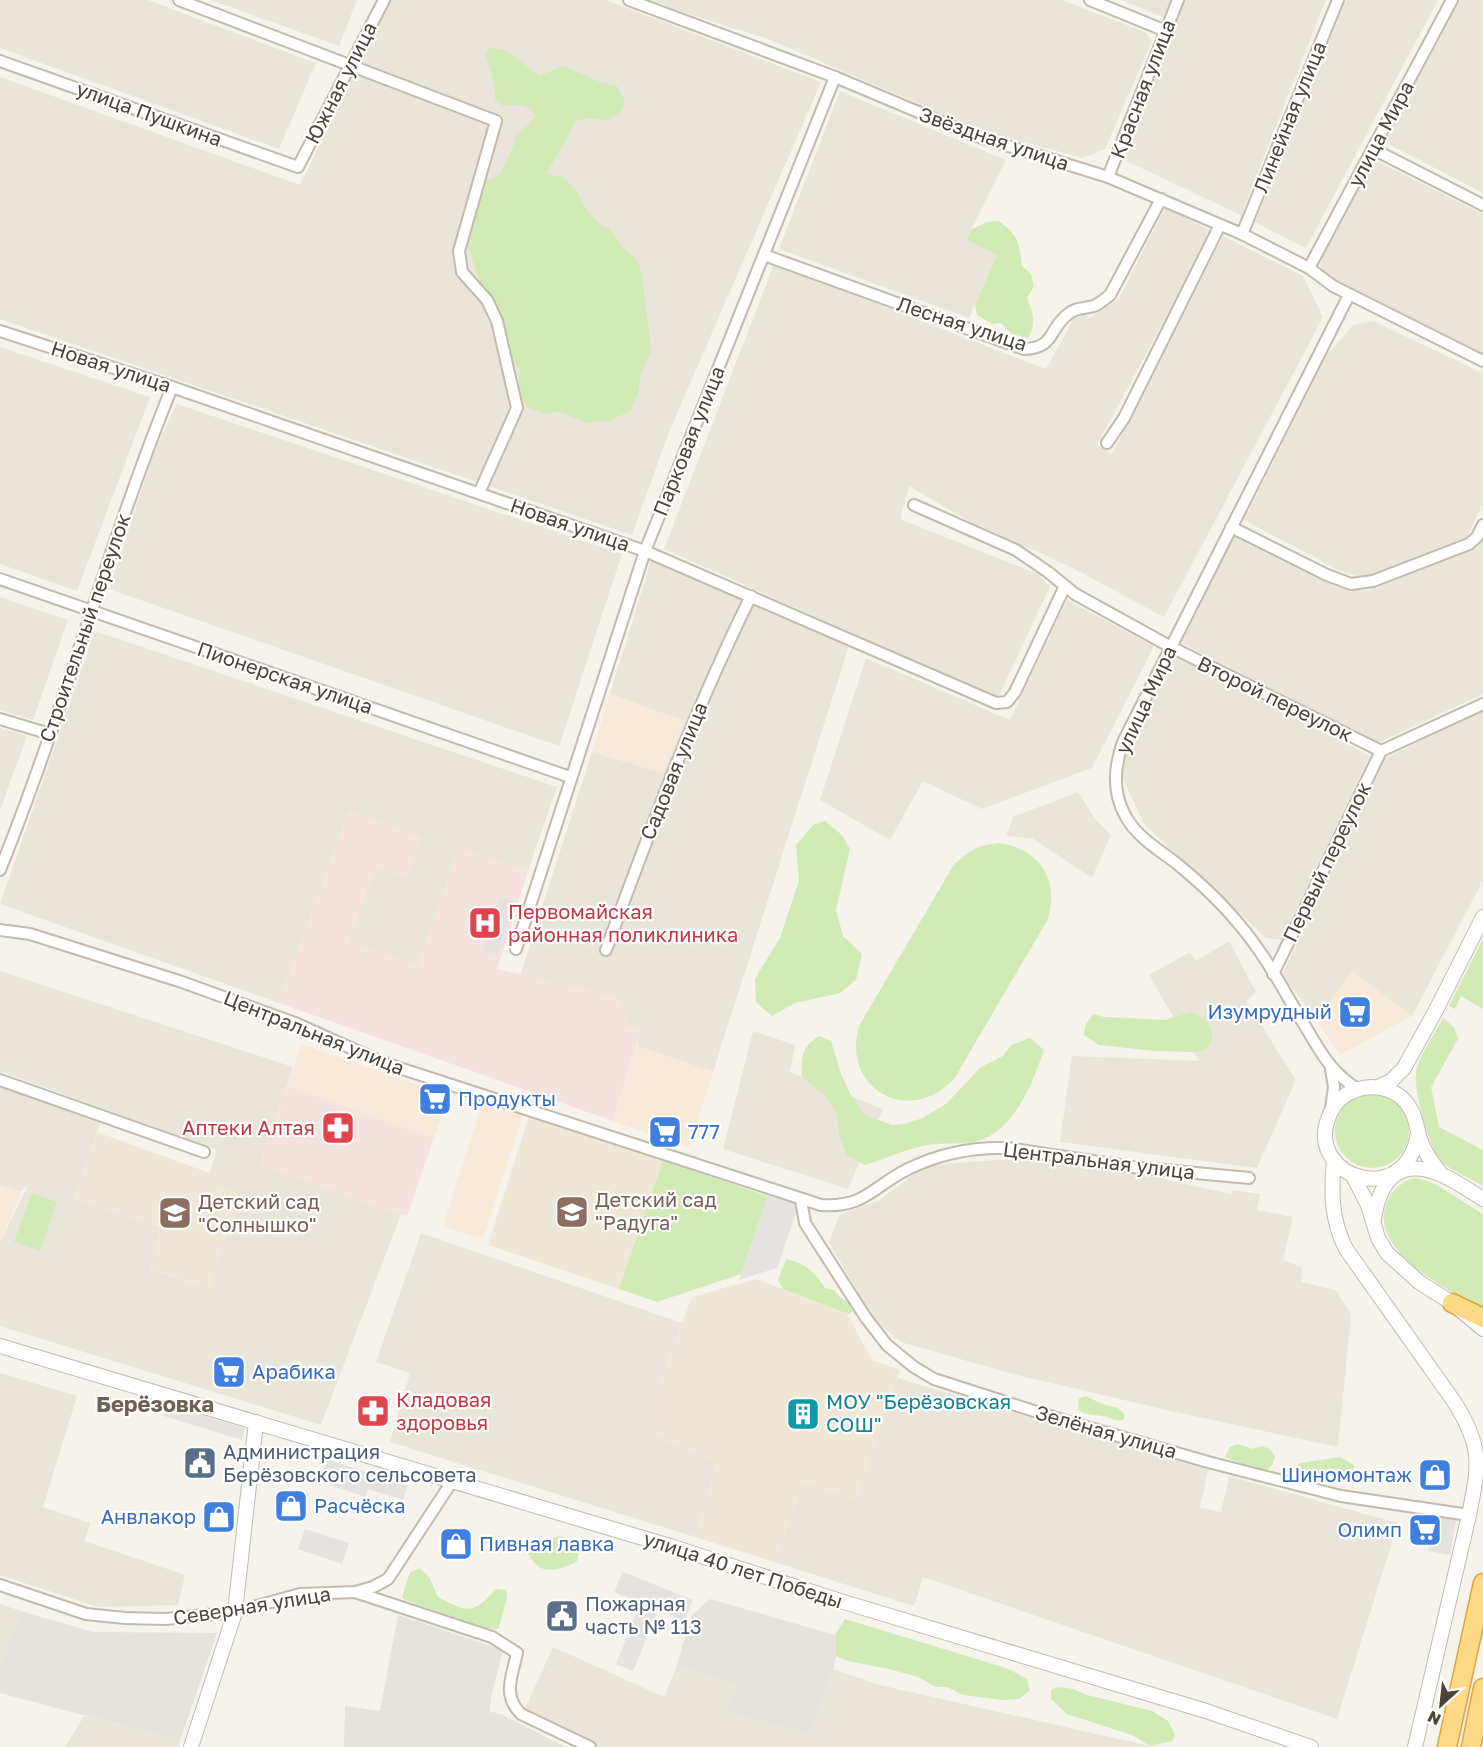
<svg xmlns="http://www.w3.org/2000/svg" width="1483" height="1747" font-family="'Golos Text',sans-serif">
<style>
.residential{fill:#eae5da}
.commercial{fill:#f7ead8}
.industrial{fill:#e6e2dd}
.education{fill:#efe8d6}
.medical{fill:#f6e3e0}
.green{fill:#d2eab5}
.parking{fill:#e5e3e0}
.lines{fill:none;stroke-linecap:round;stroke-linejoin:round}
.minor-casing{stroke:#c2bbae;stroke-width:14}
.tertiary-casing{stroke:#c2bbae;stroke-width:16}
.trunk-casing{stroke:#e0a43c;stroke-width:21}
.minor{stroke:#fff;stroke-width:10}
.tertiary{stroke:#fff;stroke-width:14}
.trunk{stroke:#ffd985;stroke-width:18}
.labels{text-anchor:middle;stroke-width:4.5;stroke-linejoin:round;paint-order:stroke}
.street-label{font-size:20px;fill:#4b4439;stroke:#fff}
.health-label{font-size:20px;fill:#be3a42;stroke:#fff;text-anchor:start}
.shop-label{font-size:20px;fill:#366cbe;stroke:#fff;text-anchor:start}
.education-label{font-size:20px;fill:#785e54;stroke:#fff;text-anchor:start}
.culture-label{font-size:20px;fill:#0d838f;stroke:#fff;text-anchor:start}
.service-label{font-size:20px;fill:#4e5e75;stroke:#fff;text-anchor:start}
.quarter-label{font-size:22px;font-weight:bold;fill:#6e6250;stroke:#fff}
</style>
<rect width="100%" height="100%" fill="#f6f3ec"/>
<!-- residential -->
<g class="residential">
<path d="M0 0H148L316 63 279 149 0 48Z"/>
<path d="M211 0H357L339 46Z"/>
<path d="M391 0H606L821 82 669 432 632 535 0 319V77L300 185Z"/>
<path d="M652 0H1062L1145 32 1152 41 1105 149 1082 158 980 130 768 39 676 10Z"/>
<path d="M1121 0H1171L1165 18Z"/>
<path d="M1183 0H1326L1241 215 1122 159Z"/>
<path d="M1346 0H1438L1306 248 1255 222Z"/>
<path d="M1460 0H1483V193L1385 142Z"/>
<path d="M840 91 1006 160 966 240 997 255 969 318 779 249Z"/>
<path d="M1373 159 1483 214V355L1326 275 1318 261Z"/>
<path d="M1165 208 1212 231 1097 445 1112 454 1223 236 1303 276 1323 317 1164 617 1069 566 969 521 909 486 900 519 1038 574 1050 587 998 698 664 549 774 264 1046 369 1078 311 1089 318 1118 300Z"/>
<path d="M1373 321 1483 373V504L1466 539 1365 578 1340 571 1244 520 1326 356 1353 325Z"/>
<path d="M0 347 150 397 77 591 0 564Z"/>
<path d="M177 404 622 554 559 746 109 589 157 444Z"/>
<path d="M1235 534 1336 587 1368 591 1479 546 1483 539V694L1378 743 1180 642Z"/>
<path d="M651 561 850 643 713 1072 637 1046 641 1030 627 1027 520 976 592 752 663 773 684 721 610 694Z"/>
<path d="M0 597 68 620 33 720 0 710Z"/>
<path d="M1067 600 1154 646 1092 768 982 809 923 781 890 840 820 800 866 658 1010 720Z"/>
<path d="M95 631 557 787 528 871 459 848 418 966 348 942 375 867 349 811 279 1003 0 904Z"/>
<path d="M1173 655 1370 756 1281 940 1266 938 1144 824 1119 770Z"/>
<path d="M1483 710V880L1412 1016 1352 972 1316 1019 1282 975 1384 759Z"/>
<path d="M0 728 27 736 0 810Z"/>
<path d="M1078 792 1095 819 1111 835 1092 878 1032 838 1006 836 1013 817Z"/>
<path d="M1229 941 1256 992 1246 1001 1296 1080 1257 1168 1060 1142 1072 1056 1199 1061 1149 975 1190 952 1196 961Z"/>
<path d="M0 971 293 1067 260 1164 401 1214 321 1425 0 1326V1243L28 1185 21 1192 0 1185V1087L100 1123 74 1199 160 1227 150 1269 210 1290 207 1182 217 1150 0 1071Z"/>
<path d="M753 1031 795 1045 790 1072 883 1109 848 1189 723 1149Z"/>
<path d="M1011 1159 1136 1173 1231 1194 1233 1190 1260 1194 1257 1210 1293 1217 1283 1260 1302 1267 1301 1282 1336 1290 1351 1314 1338 1447 1175 1412 1009 1373 901 1342 873 1319 829 1242 840 1214 878 1201 926 1165Z"/>
<path d="M421 1233 682 1323 656 1392V1406L717 1462 695 1537 390 1442 410 1373 376 1362Z"/>
<path d="M0 1373 77 1396 43 1507 90 1523 85 1541 185 1575 178 1605 98 1607 0 1575Z"/>
<path d="M897 1378 1208 1470 1200 1508 1221 1512 1229 1476 1398 1523 1337 1719 923 1577 914 1606 774 1562 804 1483 857 1499Z"/>
<path d="M0 1604 21 1611 0 1669Z"/>
<path d="M553 1647 664 1697 677 1665 736 1685 727 1710 810 1734 833 1669 880 1685 1154 1747H597L524 1711Z"/>
<path d="M84 1716 180 1741 178 1747H65Z"/>
</g>
<!-- commercial -->
<g class="commercial">
<path d="M610 694 685 721 663 773 592 752Z"/>
<path d="M1352 971 1412 1016 1340 1055 1316 1019Z"/>
<path d="M302 1044 449 1096 434 1138 287 1086Z"/>
<path d="M637 1046 713 1072 689 1147 613 1121Z"/>
<path d="M483 1101 523 1114 483 1239 443 1226Z"/>
<path d="M0 1185 21 1192 0 1242Z"/>
</g>
<!-- industrial -->
<g class="industrial">
<path d="M710 1599 835 1635 836 1656 833 1669 810 1734 727 1711 736 1685 677 1665 691 1616Z"/>
<path d="M21 1611 93 1632 217 1633 180 1741 0 1693V1669Z"/>
<path d="M398 1615 503 1650 491 1698 490 1712 499 1713 566 1747H344L345 1706 380 1711Z"/>
</g>
<!-- education -->
<g class="education">
<path d="M529 1116 663 1161 619 1289 488 1245Z"/>
<path d="M97 1132 210 1173 207 1182 239 1194 210 1290 149 1268 160 1227 74 1199Z"/>
<path d="M756 1279 846 1312 872 1360 900 1370 857 1500 804 1484 774 1562 695 1537 717 1462 655 1436 656 1392 692 1297Z"/>
</g>
<!-- medical -->
<g class="medical">
<path d="M349 811 421 837 406 878 375 867 348 942 418 966 459 847 528 871 497 969 619 998 627 1026 641 1030 613 1121 279 1003Z"/>
<path d="M287 1086 434 1138 407 1216 260 1164Z"/>
</g>
<!-- green -->
<g class="green">
<path d="M489 48 506 50 539 76 563 66 600 82 617 86 625 101 621 112 608 120 588 118 574 122 566 140 546 174 563 177 577 191 583 204 596 221 609 229 623 247 638 261 642 274 651 350 641 374 638 394 630 411 611 420 587 423 561 412 541 413 526 406 518 391 520 371 513 358 498 343 491 292 482 288 468 247 465 222 477 186 500 174 512 150 516 136 529 124 536 115C527 103 517 104 503 106L495 100V88L486 55Z"/>
<path d="M999 221C1019 236 1019 243 1022 266L1031 274 1034 286 1027 298C1033 314 1037 323 1028 338L1012 334 1001 323 992 324 977 315 975 305 997 255 966 240 972 229 987 222Z"/>
<path d="M825 821 842 835 850 849 836 910 843 936 862 954 856 980 840 993 795 1003 772 1016 756 1002 755 979 780 938 799 881 796 845 813 825Z"/>
<path d="M999 843C1040 849 1059 879 1048 919L954 1079C909 1127 841 1089 859 1026L953 866C967 851 979 845 999 843Z"/>
<path d="M1483 939V1009L1461 996 1455 1009 1449 1006Z"/>
<path d="M1191 1012 1208 1022 1213 1037 1205 1050 1194 1052 1155 1051 1099 1045 1084 1035 1086 1024 1093 1014 1104 1017 1165 1020Z"/>
<path d="M1443 1018 1454 1027 1458 1039 1431 1087 1439 1127 1483 1150V1186C1470 1178 1454 1172 1443 1163 1429 1150 1411 1085 1417 1067 1423 1050 1435 1034 1443 1018Z"/>
<path d="M819 1036 831 1041 841 1074 852 1097 864 1115 893 1125 904 1124 923 1118 947 1103 981 1067 1003 1056 1011 1045 1030 1038 1044 1050C1033 1082 1015 1130 978 1141 961 1145 944 1142 927 1145 906 1149 885 1159 865 1165L846 1154 839 1134 837 1115 826 1096 802 1077C802 1057 801 1047 819 1036Z"/>
<circle cx="1372" cy="1131" r="37"/>
<path d="M663 1161 768 1196 741 1274 657 1302 619 1289Z"/>
<path d="M1416 1178 1435 1184 1483 1214V1307C1448 1292 1364 1248 1388 1200 1393 1189 1404 1180 1416 1178Z"/>
<path d="M32 1193 57 1202 40 1251 14 1242Z"/>
<path d="M786 1259C805 1263 815 1272 825 1288L834 1290 841 1298 853 1305 854 1310 849 1314 783 1289 778 1280Z"/>
<path d="M1086 1396C1091 1398 1095 1401 1100 1403 1110 1408 1119 1404 1125 1416L1123 1420C1114 1422 1112 1417 1103 1416 1093 1415 1087 1415 1078 1410L1079 1398Z"/>
<path d="M1237 1444 1253 1449 1262 1446 1270 1449 1275 1457 1272 1465 1267 1470 1257 1469 1225 1457 1230 1447Z"/>
<path d="M1340 1457 1354 1465 1353 1472 1348 1477C1342 1477 1335 1474 1329 1475 1311 1476 1317 1484 1295 1474V1468L1300 1463Z"/>
<path d="M560 1536 570 1540 579 1553 577 1561C569 1567 547 1574 538 1566 534 1563 531 1558 528 1554L530 1545C540 1539 550 1540 560 1536Z"/>
<path d="M420 1568 429 1577 438 1597C469 1613 472 1615 496 1589L506 1590 507 1599 498 1629 486 1628 405 1600 402 1597 410 1572Z"/>
<path d="M845 1619 1006 1668 1027 1679 1030 1690 1019 1699 1002 1700 963 1695 947 1687H936L918 1677 889 1669 848 1661 836 1656 835 1635Z"/>
<path d="M1058 1687 1073 1689 1087 1695 1152 1711 1168 1721 1175 1734 1173 1741 1150 1746 1132 1735 1067 1714 1051 1699V1690Z"/>
</g>
<!-- parking -->
<g class="parking">
<path d="M500 897 515 902 497 955 482 950Z"/>
<path d="M768 1196 799 1204 777 1268 739 1280Z"/>
<path d="M168 1405 245 1428 242 1440 164 1416Z"/>
<path d="M327 1459 408 1486 403 1500 368 1489 365 1497 319 1481Z"/>
<path d="M1435 1516 1456 1520 1450 1555 1428 1551Z"/>
<path d="M305 1529 349 1543 342 1564 298 1549Z"/>
<path d="M623 1572 693 1600 684 1621 658 1610 633 1671 616 1664 641 1603 614 1592Z"/>
</g>
<g class="lines">
<defs>
<g id="minor">
<path d="M179 0 496 121 459 251 462 272 487 300 497 321 517 408 479 493"/>
<path d="M629 0 835 77 973 135 1108 177 1169 203 1242 234 1309 268 1333 286 1483 361"/>
<path d="M1090 0 1166 31"/>
<path d="M0 61 298 167 384 0"/>
<path d="M1373 149 1483 205"/>
<path d="M1108 177 1178 0"/>
<path d="M1242 234 1338 0"/>
<path d="M764 255 1024 349C1055 348 1048 330 1067 315 1076 307 1083 309 1094 306 1099 304 1105 299 1110 295L1161 199"/>
<path d="M1309 268 1452 0"/>
<path d="M1349 295 1123 742C1114 767 1112 793 1126 817 1137 837 1158 849 1176 863 1198 881 1220 901 1238 923 1265 954 1284 991 1305 1026 1322 1054 1329 1070 1357 1089"/>
<path d="M0 331 172 387 645 551 996 703 1007 702 1015 692 1065 586"/>
<path d="M1107 443 1124 418 1220 225"/>
<path d="M914 505 1016 550 1048 572 1075 594 1171 647 1381 751"/>
<path d="M1231 527 1327 575 1351 584 1373 581 1469 544 1477 537 1483 525"/>
<path d="M0 579 570 777"/>
<path d="M0 719 50 734"/>
<path d="M1381 751 1483 704"/>
<path d="M0 870C64 711 108 545 172 387"/>
<path d="M0 930 30 934 182 982 295 1023 384 1063 821 1205C865 1208 872 1187 908 1169 938 1154 973 1147 1007 1148L1132 1167 1249 1178"/>
<path d="M516 949 645 551 835 77"/>
<path d="M606 950C650 830 694 711 751 596"/>
<path d="M1273 974 1381 751"/>
<path d="M0 1080 204 1152"/>
<path d="M1331 1109 1334 1087 1331 1069"/>
<path d="M801 1200 805 1223 866 1318 887 1345 914 1367 934 1379 1059 1419 1208 1462 1341 1496 1469 1515"/>
<path d="M0 1585 86 1614 125 1618 165 1619 235 1612 300 1594 355 1592 373 1587 388 1579 453 1480"/>
<path d="M355 1592 492 1637 517 1653C512 1677 502 1695 521 1714L590 1747"/>
</g>
<g id="tertiary">
<path d="M1378 1087 1391 1081 1404 1068 1436 1010 1483 917"/>
<path d="M1418 1133C1406 1210 1310 1178 1327 1122 1330 1112 1335 1102 1344 1096 1368 1080 1401 1086 1413 1114 1416 1120 1416 1125 1418 1131 1421 1148 1431 1162 1442 1175"/>
<path d="M1334 1160C1331 1192 1331 1220 1346 1249L1455 1403C1483 1448 1479 1465 1469 1515L1415 1747"/>
<path d="M1353 1176 1368 1205 1378 1238 1387 1253 1419 1282 1452 1303 1483 1329"/>
<path d="M1374 1219C1380 1178 1401 1157 1442 1175 1456 1181 1470 1191 1483 1199"/>
<path d="M0 1346 673 1547 837 1600 1206 1711 1311 1747"/>
<path d="M191 1747 235 1612 256 1422"/>
</g>
<g id="trunk">
<path d="M1452 1303 1483 1318"/>
<path d="M1447 1747 1483 1583"/>
<path d="M1471 1747 1483 1688"/>
</g>
</defs>
<!-- minor casing -->
<use href="#minor" class="minor-casing"/>
<!-- tertiary casing -->
<use href="#tertiary" class="tertiary-casing"/>
<!-- trunk casing -->
<use href="#trunk" class="trunk-casing"/>
<!-- minor -->
<use href="#minor" class="minor"/>
<!-- tertiary -->
<use href="#tertiary" class="tertiary"/>
<!-- trunk -->
<use href="#trunk" class="trunk"/>
</g>
<!-- icons -->
<defs>
<symbol id="hospital-square" viewBox="-11 -11 22 22"><rect x="-9" y="-9" width="18" height="18" rx="4" fill="#e0444e" stroke="#fff"/><path d="M-5-5h3v3.5h4V-5h3V5h-3V1.5h-4V5h-3Z" fill="#fff"/></symbol>
<symbol id="supermarket-square" viewBox="-11 -11 22 22"><rect x="-9" y="-9" width="18" height="18" rx="4" fill="#3f7fe0" stroke="#fff"/><path d="M-6-5.5h2.5l.6 2H6L4.5 2H-2.5L-4.4-4H-6ZM-1.5 3.2a1.3 1.3 0 1 0 .1 0ZM3 3.2a1.3 1.3 0 1 0 .1 0Z" fill="#fff"/></symbol>
<symbol id="pharmacy-square" viewBox="-11 -11 22 22"><rect x="-9" y="-9" width="18" height="18" rx="4" fill="#e0444e" stroke="#fff"/><path d="M-2-6h4v4h4v4h-4v4h-4v-4h-4v-4h4Z" fill="#fff"/></symbol>
<symbol id="school-square" viewBox="-11 -11 22 22"><rect x="-9" y="-9" width="18" height="18" rx="4" fill="#8d6e63" stroke="#fff"/><path d="M0-5L7-2L0 1L-7-2ZM-4 1L0 2.5L4 1V4Q0 6-4 4Z" fill="#fff"/></symbol>
<symbol id="building-square" viewBox="-11 -11 22 22"><rect x="-9" y="-9" width="18" height="18" rx="4" fill="#0f9aa8" stroke="#fff"/><path d="M-4-6H4V6H1V3H-1V6H-4ZM-2.5-4.3h1.7v1.8h-1.7ZM.8-4.3h1.7v1.8H.8ZM-2.5-1h1.7V.8h-1.7ZM.8-1h1.7V.8H.8Z" fill="#fff"/></symbol>
<symbol id="civic-square" viewBox="-11 -11 22 22"><rect x="-9" y="-9" width="18" height="18" rx="4" fill="#5c6f8a" stroke="#fff"/><path d="M-.6-6.5H3V-4.5H.6V-3L4-1V1h2V6H-6V1h2V-1L-.6-3ZM-1.2 2.5V6h2.4V2.5Z" fill="#fff"/></symbol>
<symbol id="shop-square" viewBox="-11 -11 22 22"><rect x="-9" y="-9" width="18" height="18" rx="4" fill="#3f7fe0" stroke="#fff"/><path d="M-5-2.5h2.3a2.7 3.5 0 0 1 5.4 0H5L5.5 6h-11ZM-1.5-2.5h3a1.5 2.3 0 0 0-3 0Z" fill="#fff"/></symbol>
</defs>
<g fill-rule="evenodd">
<use href="#hospital-square" x="466" y="904" width="38" height="38"/>
<use href="#supermarket-square" x="1336" y="993" width="38" height="38"/>
<use href="#supermarket-square" x="416" y="1080" width="38" height="38"/>
<use href="#pharmacy-square" x="319" y="1109" width="38" height="38"/>
<use href="#supermarket-square" x="646" y="1113" width="38" height="38"/>
<use href="#school-square" x="553" y="1193" width="38" height="38"/>
<use href="#school-square" x="156" y="1194" width="38" height="38"/>
<use href="#supermarket-square" x="210" y="1353" width="38" height="38"/>
<use href="#pharmacy-square" x="354" y="1392" width="38" height="38"/>
<use href="#building-square" x="784" y="1395" width="38" height="38"/>
<use href="#civic-square" x="181" y="1444" width="38" height="38"/>
<use href="#shop-square" x="1416" y="1456" width="38" height="38"/>
<use href="#shop-square" x="272" y="1487" width="38" height="38"/>
<use href="#shop-square" x="200" y="1498" width="38" height="38"/>
<use href="#supermarket-square" x="1406" y="1511" width="38" height="38"/>
<use href="#shop-square" x="437" y="1525" width="38" height="38"/>
<use href="#civic-square" x="543" y="1597" width="38" height="38"/>
</g>
<g class="labels">
<!-- street labels -->
<g class="street-label">
<text transform="translate(341 83) rotate(-63)" y="7">Южная улица</text>
<text transform="translate(1143 89) rotate(-69)" y="7">Красная улица</text>
<text transform="translate(149 114) rotate(20)" y="7">улица Пушкина</text>
<text transform="translate(1290 117) rotate(-68)" y="7">Линейная улица</text>
<text transform="translate(1381 134) rotate(-62)" y="7">улица Мира</text>
<text transform="translate(994 139) rotate(19)" y="7">Звёздная улица</text>
<text transform="translate(962 324) rotate(18)" y="7">Лесная улица</text>
<text transform="translate(111 367) rotate(18)" y="7">Новая улица</text>
<text transform="translate(689 441) rotate(-68)" y="7">Парковая улица</text>
<text transform="translate(570 525) rotate(19)" y="7">Новая улица</text>
<text transform="translate(85 628) rotate(-71)" y="7">Строительный переулок</text>
<text transform="translate(285 678) rotate(19)" y="7">Пионерская улица</text>
<text transform="translate(1275 699) rotate(26)" y="7">Второй переулок</text>
<text transform="translate(1146 700) rotate(-65)" y="7">улица Мира</text>
<text transform="translate(674 771) rotate(-68)" y="7">Садовая улица</text>
<text transform="translate(1327 862) rotate(-64)" y="7">Первый переулок</text>
<text transform="translate(314 1033) rotate(22)" y="7">Центральная улица</text>
<text transform="translate(1099 1161) rotate(7)" y="7">Центральная улица</text>
<text transform="translate(1106 1432) rotate(16)" y="7">Зелёная улица</text>
<text transform="translate(743 1570) rotate(18)" y="7">улица 40 лет Победы</text>
<text transform="translate(252 1606) rotate(-9)" y="7">Северная улица</text>
</g>
<!-- health labels -->
<g class="health-label">
<text x="508" y="919">Первомайская<tspan x="508" dy="23">районная поликлиника</tspan></text>
<text x="315" y="1135" text-anchor="end">Аптеки Алтая</text>
<text x="396" y="1407">Кладовая<tspan x="396" dy="23">здоровья</tspan></text>
</g>
<!-- shop labels -->
<g class="shop-label">
<text x="1332" y="1019" text-anchor="end">Изумрудный</text>
<text x="458" y="1106">Продукты</text>
<text x="688" y="1139">777</text>
<text x="252" y="1379">Арабика</text>
<text x="1412" y="1482" text-anchor="end">Шиномонтаж</text>
<text x="314" y="1513">Расчёска</text>
<text x="196" y="1524" text-anchor="end">Анвлакор</text>
<text x="1402" y="1537" text-anchor="end">Олимп</text>
<text x="479" y="1551">Пивная лавка</text>
</g>
<!-- education labels -->
<g class="education-label">
<text x="595" y="1207">Детский сад<tspan x="595" dy="23">"Радуга"</tspan></text>
<text x="198" y="1209">Детский сад<tspan x="198" dy="23">"Солнышко"</tspan></text>
</g>
<!-- culture labels -->
<g class="culture-label">
<text x="826" y="1409">МОУ "Берёзовская<tspan x="826" dy="23">СОШ"</tspan></text>
</g>
<!-- service labels -->
<g class="service-label">
<text x="223" y="1459">Администрация<tspan x="223" dy="23">Берёзовского сельсовета</tspan></text>
<text x="585" y="1611">Пожарная<tspan x="585" dy="23">часть № 113</tspan></text>
</g>
<!-- quarter labels -->
<g class="quarter-label">
<text x="155" y="1412">Берёзовка</text>
</g>
</g>
<!-- north arrow -->
<g transform="translate(1441 1705) rotate(207)" stroke="#ffffff" stroke-width="4.5" paint-order="stroke">
<path d="M0-4.5L10 22L0 15L-10 22Z" fill="#4b4439"/>
<text y="-9" font-size="16" font-weight="bold" text-anchor="middle" fill="#4b4439">N</text>
</g>
</svg>
